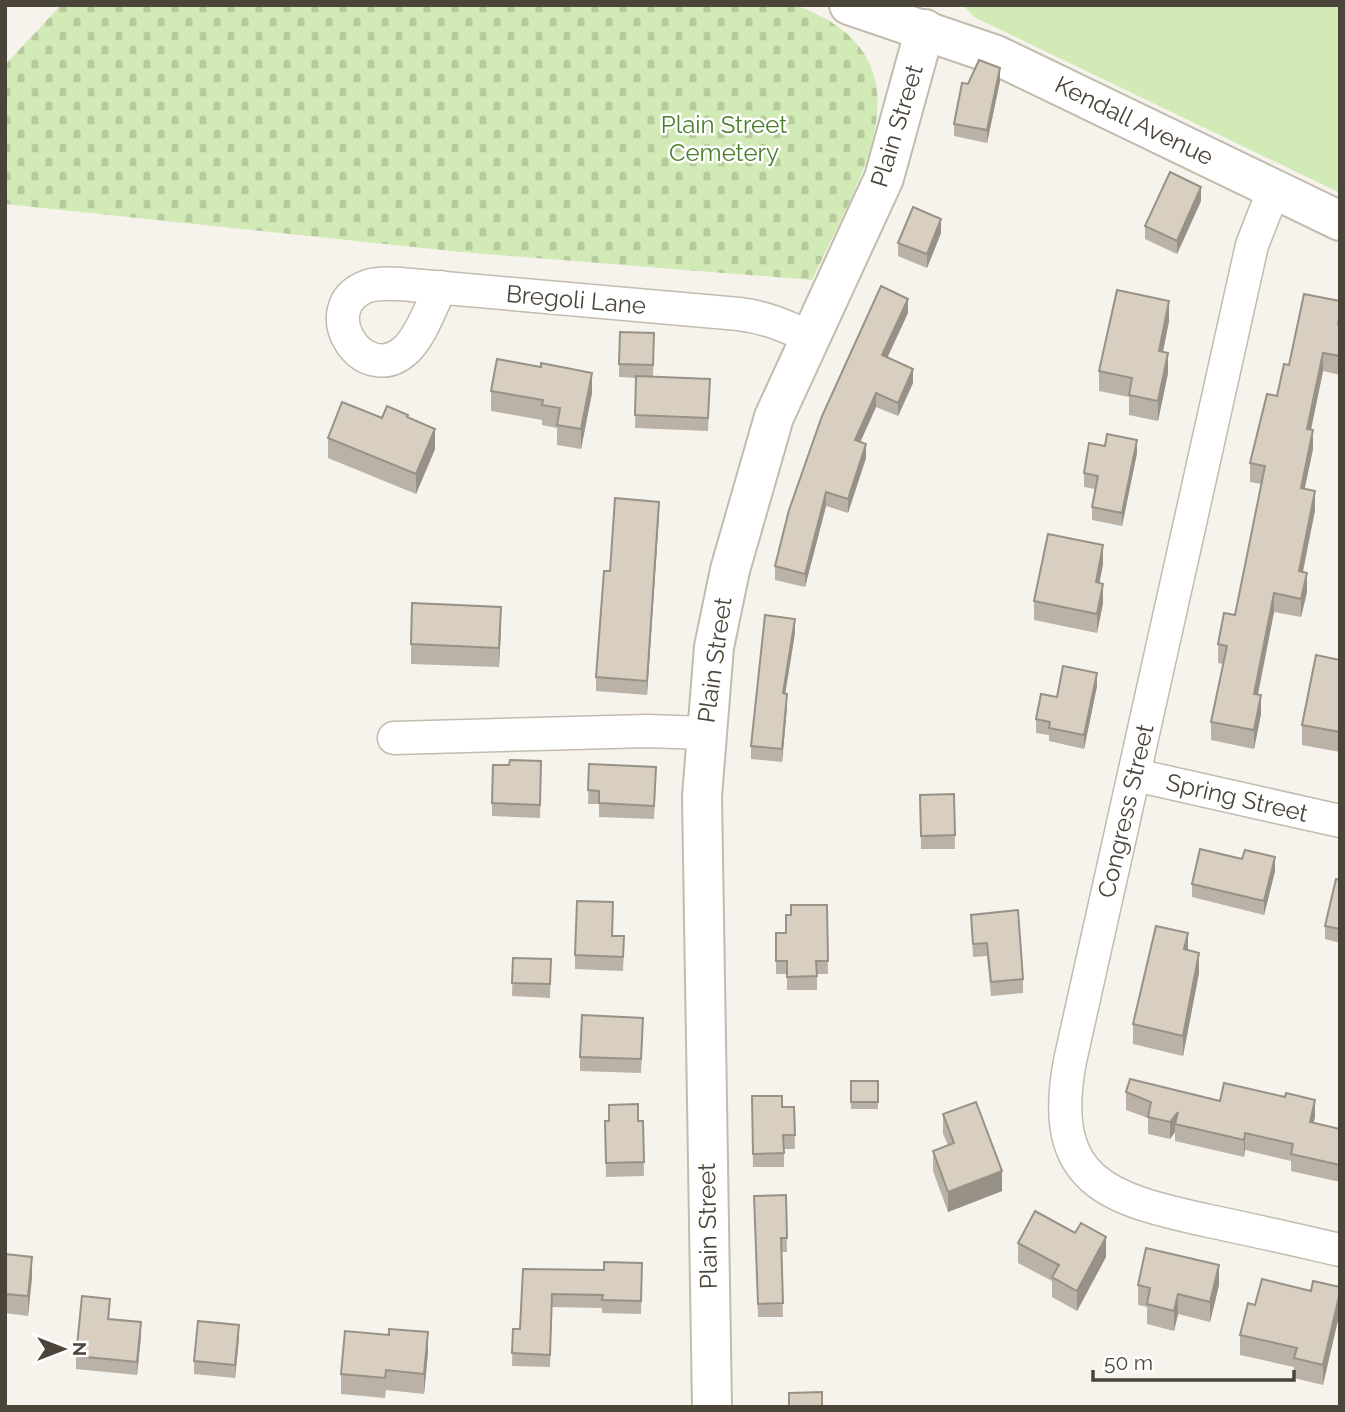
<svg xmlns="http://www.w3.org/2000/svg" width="1345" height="1412" font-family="Raleway,sans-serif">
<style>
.green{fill:#d2eab5}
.cemetery{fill:url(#cemetery-stones)}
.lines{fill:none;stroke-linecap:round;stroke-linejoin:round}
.minor-casing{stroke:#c2bbae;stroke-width:35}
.tertiary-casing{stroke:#c2bbae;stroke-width:42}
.minor{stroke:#fff;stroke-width:32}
.tertiary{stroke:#fff;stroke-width:38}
.wall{fill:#bab2a6}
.shaded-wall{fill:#979187}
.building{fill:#d8cfc1;stroke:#979187;stroke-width:2}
.labels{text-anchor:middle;stroke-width:5;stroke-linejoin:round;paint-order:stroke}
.street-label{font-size:24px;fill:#4b4439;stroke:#fff}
.park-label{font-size:24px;fill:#4a7f2a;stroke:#fff}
</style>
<defs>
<pattern id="cemetery-stones" width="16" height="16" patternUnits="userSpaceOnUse" patternTransform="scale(1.75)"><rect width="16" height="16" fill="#d2eab5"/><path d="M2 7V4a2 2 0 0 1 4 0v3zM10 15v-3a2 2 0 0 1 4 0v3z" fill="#b6ca9c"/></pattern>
</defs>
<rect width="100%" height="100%" fill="#f6f3ec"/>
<!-- green -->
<path class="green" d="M963 5H1340V193L974 17Z"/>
<!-- cemetery -->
<path class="cemetery" d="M61 5H795C942 58 857 183 812 280L461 252 5 204V65Z"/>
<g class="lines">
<defs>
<g id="minor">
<path d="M1274 189 1252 245 1070 1061C1047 1183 1109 1199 1209 1221 1253 1230 1296 1240 1340 1250"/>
<path d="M441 287C431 306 422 334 407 349 363 391 311 306 368 286 382 282 398 284 411 285L739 314C765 317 786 326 809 337"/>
<path d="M394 738 647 731 704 733"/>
<path d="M1135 775 1340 821"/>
</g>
<g id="tertiary">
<path d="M849 5 996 55 1340 221"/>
<path d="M712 1407 702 796 714 647 730 570 774 417 884 178 925 29"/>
</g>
</defs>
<!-- minor casing -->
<use href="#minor" class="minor-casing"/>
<!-- tertiary casing -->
<use href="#tertiary" class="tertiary-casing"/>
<!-- minor -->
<use href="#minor" class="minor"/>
<!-- tertiary -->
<use href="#tertiary" class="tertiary"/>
</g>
<!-- wall -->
<g class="wall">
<path d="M1000 81 987 143 954 136V124L968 84Z"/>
<path d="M1201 201 1177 254 1145 239V226Z"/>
<path d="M941 233 927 268 898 256V243Z"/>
<path d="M1340 301V375L1323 371 1311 430 1313 449 1304 489 1315 510 1303 572 1307 592 1301 617 1274 612 1258 695 1261 714 1254 749 1211 740V722L1223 664 1218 663V644L1235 615 1261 484 1250 482V463L1289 365Z"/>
<path d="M908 313 887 358 913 383 898 416 876 407 860 442 866 458 848 513 826 506 805 587 775 580V566Z"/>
<path d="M1169 321 1163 352 1168 373 1158 421 1129 415V397L1099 391V371Z"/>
<path d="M654 347 653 377 710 379 708 431 635 428 636 378 619 377V364Z"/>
<path d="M491 391 592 393 581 449 557 445V428L542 425V420L491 411Z"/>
<path d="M382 418H408L435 449 416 494 328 458V438Z"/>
<path d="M1137 453 1122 526 1092 520V507L1095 489 1084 487V473Z"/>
<path d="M659 515 647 695 596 691V677L610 571Z"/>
<path d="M1103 564 1099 583 1103 603 1097 633 1034 620V601Z"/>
<path d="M501 627 499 667 411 664V644Z"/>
<path d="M795 633 785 694 787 707 782 762 751 759V746Z"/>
<path d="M1340 660V752L1302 745V725Z"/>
<path d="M1097 686 1084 749 1049 741V735L1036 733V719L1057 697Z"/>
<path d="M589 764 656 780 654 819 599 817V804H588Z"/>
<path d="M541 775 540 818 492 816V803Z"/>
<path d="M954 794 955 849H921L920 795Z"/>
<path d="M1275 871 1264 915 1192 897V884Z"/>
<path d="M1340 880V943L1325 939V926Z"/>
<path d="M827 905 828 974H817V990H787V974H776V933H786L791 915Z"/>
<path d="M971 915 1023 979V993L991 996 987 956 973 957Z"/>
<path d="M612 936 624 950 623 971 575 969V955Z"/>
<path d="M1188 950 1199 973 1183 1056 1133 1044V1024Z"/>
<path d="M513 958 551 959 550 998 512 996Z"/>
<path d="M643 1031 641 1073 580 1071V1057Z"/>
<rect x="851" y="1081" width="27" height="28"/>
<path d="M1126 1092 1220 1101 1315 1117 1313 1123 1340 1129V1182L1291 1171V1161L1245 1150 1244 1157 1175 1141V1132L1170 1139 1148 1134V1118L1126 1110Z"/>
<path d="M752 1096 782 1107H794L795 1149H784V1167H753Z"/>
<path d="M943 1114 1002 1191 948 1212 933 1171V1151L948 1145 943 1134Z"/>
<path d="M605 1121H643L644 1176 606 1177Z"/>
<path d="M786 1195 787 1252H782L783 1317H758L754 1196Z"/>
<path d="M1018 1243 1106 1257 1077 1311 1052 1297V1281L1018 1263Z"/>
<path d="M5 1254 32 1277 28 1316 5 1313Z"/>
<path d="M642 1263 641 1314 602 1313V1308L552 1307 550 1367 512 1366 513 1329H520L523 1269 604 1270Z"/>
<path d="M1138 1285H1219L1210 1322 1178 1314 1174 1331 1147 1324V1307L1138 1305Z"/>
<path d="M1340 1287 1323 1385 1294 1378V1367L1240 1355V1335L1255 1305 1311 1291Z"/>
<path d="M110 1312 109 1319 141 1336 137 1375 76 1369V1356Z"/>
<path d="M239 1338 235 1378 194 1374V1361Z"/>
<path d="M428 1352 424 1394 386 1390 385 1398 341 1394V1374Z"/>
</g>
<!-- shaded-wall -->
<g class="shaded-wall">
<path d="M1000 68V81L987 143V130Z"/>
<path d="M1201 187V201L1177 254V241Z"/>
<path d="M941 219V233L927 268V254Z"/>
<path d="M908 299V313L882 369V355Z"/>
<path d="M1169 301V321L1159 371V351Z"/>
<path d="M1168 353V373L1158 421V401Z"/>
<path d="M1323 353V371L1307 448V429Z"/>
<path d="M913 369V383L898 416V403Z"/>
<path d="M592 373V393L581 449V429Z"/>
<path d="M876 393V407L855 454V440Z"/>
<path d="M435 429V449L416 494V474Z"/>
<path d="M1313 430V449L1301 507V488Z"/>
<path d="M1137 440V453L1122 526V513Z"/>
<path d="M866 444V458L848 513V499Z"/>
<path d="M1315 491V510L1299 590V571Z"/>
<path d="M826 492V506L805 587V574Z"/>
<path d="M659 502V515L647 695V681Z"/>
<path d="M1103 545V564L1096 601V582Z"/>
<path d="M1307 573V592L1301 617V599Z"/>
<path d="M1103 584V603L1097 633V614Z"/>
<path d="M1274 593V612L1254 713V694Z"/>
<path d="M501 607V627L499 667V648Z"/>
<path d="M795 619V633L783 707V693Z"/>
<path d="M1097 673V686L1084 749V735Z"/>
<path d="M787 694V707L782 762V749Z"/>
<path d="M1261 695V714L1254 749V730Z"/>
<path d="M1275 857V871L1264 915V901Z"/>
<path d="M1188 933V953L1184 949Z"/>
<path d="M1199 953V973L1183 1056V1036Z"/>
<path d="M1315 1100V1117L1310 1139V1122Z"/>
<path d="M1178 1112 1175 1124V1132L1170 1139V1122Z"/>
<path d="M1245 1133V1150L1244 1157V1140Z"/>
<path d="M1002 1171V1191L948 1212V1192Z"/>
<path d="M1106 1237V1257L1077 1311V1291Z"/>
<path d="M32 1257V1277L28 1316V1296Z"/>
<path d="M1219 1265V1285L1210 1322V1302Z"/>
<path d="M1340 1292V1312L1323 1385V1365Z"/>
<path d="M1178 1294V1314L1174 1331V1311Z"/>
<path d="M141 1322V1336L137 1375V1362Z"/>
<path d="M239 1325V1338L235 1378V1365Z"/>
<path d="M428 1332V1352L424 1394V1374Z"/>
</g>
<!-- building -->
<g class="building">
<path d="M979 60 1000 68 987 130 954 124 962 83 968 84Z"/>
<path d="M1170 172 1201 187 1177 241 1145 226Z"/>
<path d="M913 207 941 219 927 254 898 243Z"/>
<path d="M881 286 908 299 882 355 913 369 898 403 876 393 855 440 866 444 848 499 826 492 805 574 775 566 789 510 822 416Z"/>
<path d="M1117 290 1169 301 1159 351 1168 353 1158 401 1129 395 1132 378 1099 371Z"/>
<path d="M1304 294 1340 301V314L1338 324 1340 325V356L1323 353 1307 429 1313 430 1301 488 1315 491 1299 571 1307 573 1301 599 1274 593 1254 694 1261 695 1254 730 1211 722 1227 646 1218 644 1224 613 1235 615 1265 466 1250 463 1267 394 1277 396 1284 364 1289 365Z"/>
<path d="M620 332 654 333 653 365 619 364Z"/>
<path d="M497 359 541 367V363L592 373 581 429 557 425 560 408 542 405 543 400 491 391Z"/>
<path d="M636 376 710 379 708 418 635 415Z"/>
<path d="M342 402 382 418 387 406 408 415 407 417 435 429 416 474 328 438Z"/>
<path d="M1107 434 1137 440 1122 513 1092 507 1098 476 1084 473 1089 443 1105 446Z"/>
<path d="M615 498 659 502 647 681 596 677 604 571H610Z"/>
<path d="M1048 534 1103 545 1096 582 1103 584 1097 614 1034 601Z"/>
<path d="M412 603 501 607 499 648 411 644Z"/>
<path d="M765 615 795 619 783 693 787 694 782 749 751 746Z"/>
<path d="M1316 655 1340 660V732L1302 725Z"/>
<path d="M1063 666 1097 673 1084 735 1049 728 1050 722 1036 719 1041 694 1057 697Z"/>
<path d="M510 760 541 761 540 805 492 803 493 765H509Z"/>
<path d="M589 764 656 767 654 806 599 803V791L588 790Z"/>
<path d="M954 794 955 835 921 836 920 795Z"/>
<path d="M1200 849 1242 859 1245 850 1275 857 1264 901 1192 884Z"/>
<path d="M1336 879 1340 880V929L1325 926Z"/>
<path d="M577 901 613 902 612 936H624L623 957 575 955Z"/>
<path d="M791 905H827L828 961H816L817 976 787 977V961H776V933H786V915H791Z"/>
<path d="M1018 910 1023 979 991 982 987 943 973 944 971 915Z"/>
<path d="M1156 926 1188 933 1184 949 1199 953 1183 1036 1133 1024Z"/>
<path d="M513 958 551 959 550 984 512 983Z"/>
<path d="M582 1015 643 1018 641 1059 580 1057Z"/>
<path d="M1130 1079 1220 1101 1224 1083 1285 1097 1286 1093 1315 1100 1310 1122 1340 1129V1165L1291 1154 1293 1144 1245 1133 1244 1140 1175 1124 1178 1112 1170 1122 1148 1117 1151 1102 1126 1092Z"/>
<rect x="851" y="1081" width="27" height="21"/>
<path d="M752 1096H782V1107H794L795 1135H783L784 1153 753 1154Z"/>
<path d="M976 1102 1002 1171 948 1192 933 1151 954 1143 943 1114Z"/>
<path d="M638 1104V1121H643L644 1162 606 1163 605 1121H609V1105Z"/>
<path d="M786 1195 787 1238H781L783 1303 758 1304 754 1196Z"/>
<path d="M1035 1211 1075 1233 1081 1223 1106 1237 1077 1291 1052 1277 1059 1265 1018 1243Z"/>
<path d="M1146 1248 1219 1265 1210 1302 1178 1294 1174 1311 1147 1304 1150 1288 1138 1285Z"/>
<path d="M5 1254 32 1257 28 1296 5 1294Z"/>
<path d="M604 1262 642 1263 641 1301 602 1300 603 1295 552 1294 550 1355 512 1353 513 1329H520L523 1269 604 1270Z"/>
<path d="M1262 1279 1311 1291 1313 1281 1340 1287V1292L1323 1365 1294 1358 1297 1348 1240 1335 1248 1303 1255 1305Z"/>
<path d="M82 1296 110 1299 108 1319 141 1322 137 1362 76 1356Z"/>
<path d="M198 1321 239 1325 235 1365 194 1361Z"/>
<path d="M389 1329 428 1332 424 1374 386 1370 385 1378 341 1374 345 1331 389 1335Z"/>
<path d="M822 1392V1407H789V1393Z"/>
</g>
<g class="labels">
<!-- street labels -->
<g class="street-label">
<text transform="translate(1134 121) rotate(26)" y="8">Kendall Avenue</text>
<text transform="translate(897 126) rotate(-73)" y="8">Plain Street</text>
<text transform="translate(576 300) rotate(5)" y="8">Bregoli Lane</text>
<text transform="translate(715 660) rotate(-82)" y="8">Plain Street</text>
<text transform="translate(1237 798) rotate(13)" y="8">Spring Street</text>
<text transform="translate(1126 811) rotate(-77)" y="8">Congress Street</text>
<text transform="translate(708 1226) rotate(-91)" y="8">Plain Street</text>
</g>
<!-- park labels -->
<g class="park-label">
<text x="724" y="133">Plain Street<tspan x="724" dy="28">Cemetery</tspan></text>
</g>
</g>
<!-- border -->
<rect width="1345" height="1412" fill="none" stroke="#4b4439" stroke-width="14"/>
<!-- north arrow -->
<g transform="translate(63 1349) rotate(90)" stroke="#ffffff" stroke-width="5" paint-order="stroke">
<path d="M0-5L12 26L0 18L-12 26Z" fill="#4b4439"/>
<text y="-10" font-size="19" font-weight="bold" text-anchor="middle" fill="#4b4439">N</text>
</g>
<!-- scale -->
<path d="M1093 1370v10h201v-10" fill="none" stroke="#4b4439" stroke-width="3.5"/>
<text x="1104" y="1370" font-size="21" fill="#4b4439" stroke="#ffffff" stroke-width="5" paint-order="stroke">50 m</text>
</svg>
